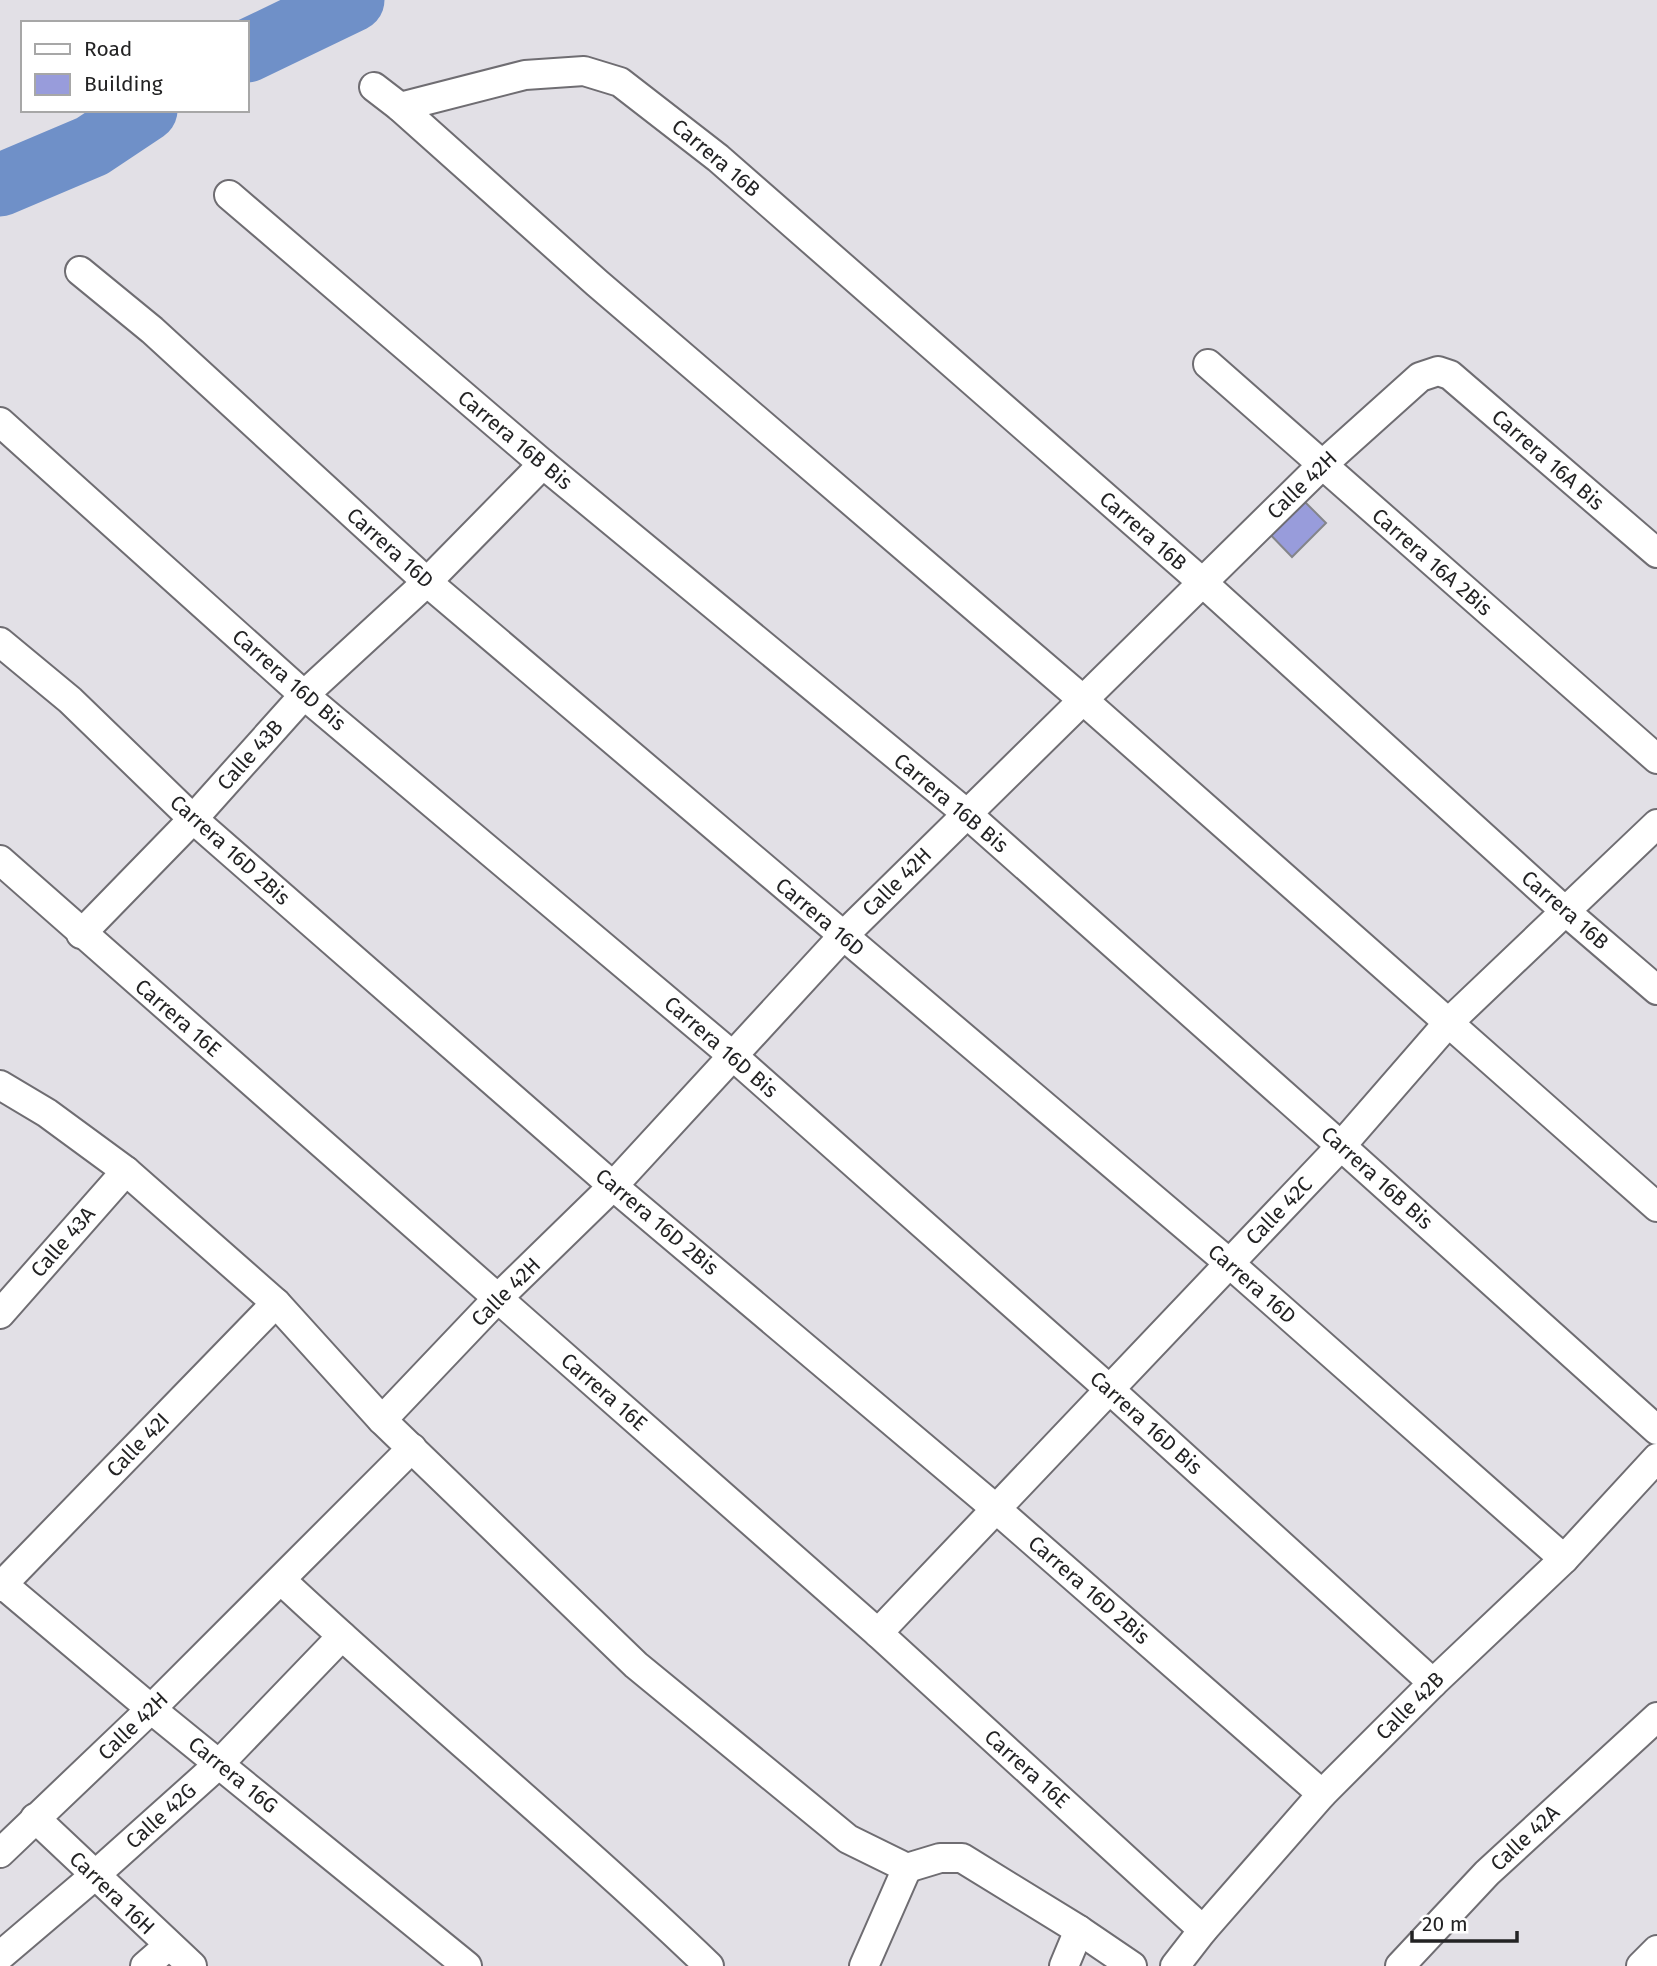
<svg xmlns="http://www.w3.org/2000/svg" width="1657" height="1966" font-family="'Fira Sans',sans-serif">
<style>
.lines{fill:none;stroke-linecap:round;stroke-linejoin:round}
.river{stroke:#6f90c8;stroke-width:63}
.building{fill:#989cdb;stroke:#84858a;stroke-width:2}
.street-casing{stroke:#6f6d72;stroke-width:32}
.street{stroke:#fff;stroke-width:28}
.labels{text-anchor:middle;stroke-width:5;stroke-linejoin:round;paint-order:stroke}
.street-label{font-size:21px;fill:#232324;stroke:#fff}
</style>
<rect width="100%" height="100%" fill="#e2e0e6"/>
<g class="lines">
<!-- river -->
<g class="river">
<path d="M247 51 353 0"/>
<path d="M0 185 92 146 146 110"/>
</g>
</g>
<!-- building -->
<path class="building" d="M1296 493 1326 523 1292 557 1262 526Z"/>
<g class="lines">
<defs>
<g id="street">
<path d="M374 87 400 107 597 283 1082 699 1657 1207"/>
<path d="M400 107 525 75 584 71 620 82 718 158 1202 582 1565 911 1657 990"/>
<path d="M229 195 543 464 966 813 1341 1146 1657 1430"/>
<path d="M80 271 152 330 427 582 1229 1263 1564 1559"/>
<path d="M1208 364 1657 759"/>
<path d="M0 422 304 695 733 1056 1109 1389 1433 1683"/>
<path d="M0 642 70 700 193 819 613 1186 995 1508 1322 1794"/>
<path d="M0 860 878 1633 1203 1930"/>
<path d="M81 934 193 819 304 695 427 582 543 464"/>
<path d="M0 1085 47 1113 126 1171 276 1303 382 1420 636 1665 848 1839 907 1868 940 1858H962L1079 1930 1132 1966"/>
<path d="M0 1314 126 1171"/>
<path d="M382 1420 498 1298 613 1186 843 936 1322 465 1420 377 1438 371 1450 375 1657 553"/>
<path d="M281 1580C421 1711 570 1833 709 1966"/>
<path d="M0 1582 151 1709 467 1966"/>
<path d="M0 1587 276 1303"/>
<path d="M878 1633 1341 1146 1448 1023 1657 824"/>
<path d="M35 1818 192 1966"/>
<path d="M0 1853 151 1709 412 1448"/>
<path d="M0 1956 94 1876 219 1764 342 1636"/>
<path d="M145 1966 168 1946"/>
<path d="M864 1966 907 1868"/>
<path d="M1064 1966 1079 1930"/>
<path d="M1175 1966 1203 1930 1322 1794 1433 1683 1564 1559 1657 1458"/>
<path d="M1400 1966 1487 1873 1657 1717"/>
<path d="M1641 1966 1657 1950"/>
</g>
</defs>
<!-- street casing -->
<use href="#street" class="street-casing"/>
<!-- street -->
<use href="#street" class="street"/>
</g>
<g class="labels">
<!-- street labels -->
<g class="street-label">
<text transform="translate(716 158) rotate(40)" y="7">Carrera 16B</text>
<text transform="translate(515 440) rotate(40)" y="7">Carrera 16B Bis</text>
<text transform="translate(1548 460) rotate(41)" y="7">Carrera 16A Bis</text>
<text transform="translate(1302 485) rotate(-44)" y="7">Calle 42H</text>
<text transform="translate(1143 531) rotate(41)" y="7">Carrera 16B</text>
<text transform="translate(390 548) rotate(42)" y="7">Carrera 16D</text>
<text transform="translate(1432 562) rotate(41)" y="7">Carrera 16A 2Bis</text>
<text transform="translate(289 680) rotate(41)" y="7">Carrera 16D Bis</text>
<text transform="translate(250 755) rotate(-48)" y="7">Calle 43B</text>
<text transform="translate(951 803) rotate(40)" y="7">Carrera 16B Bis</text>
<text transform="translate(230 850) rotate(42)" y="7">Carrera 16D 2Bis</text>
<text transform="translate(897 882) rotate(-45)" y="7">Calle 42H</text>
<text transform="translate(1565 910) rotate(41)" y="7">Carrera 16B</text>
<text transform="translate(820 917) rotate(40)" y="7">Carrera 16D</text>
<text transform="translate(178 1018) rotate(41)" y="7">Carrera 16E</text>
<text transform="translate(721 1047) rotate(41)" y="7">Carrera 16D Bis</text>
<text transform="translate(1377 1178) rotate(42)" y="7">Carrera 16B Bis</text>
<text transform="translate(1279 1211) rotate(-46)" y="7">Calle 42C</text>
<text transform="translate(657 1222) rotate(40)" y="7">Carrera 16D 2Bis</text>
<text transform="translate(63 1242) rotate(-49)" y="7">Calle 43A</text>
<text transform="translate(1252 1284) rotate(41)" y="7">Carrera 16D</text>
<text transform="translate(506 1292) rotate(-45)" y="7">Calle 42H</text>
<text transform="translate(604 1392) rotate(41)" y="7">Carrera 16E</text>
<text transform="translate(1146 1423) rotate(42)" y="7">Carrera 16D Bis</text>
<text transform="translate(138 1445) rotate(-46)" y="7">Calle 42I</text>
<text transform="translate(1089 1590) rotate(41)" y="7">Carrera 16D 2Bis</text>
<text transform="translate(1410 1706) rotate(-45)" y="7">Calle 42B</text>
<text transform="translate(133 1726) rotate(-44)" y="7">Calle 42H</text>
<text transform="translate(1027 1769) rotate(42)" y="7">Carrera 16E</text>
<text transform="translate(233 1775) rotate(39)" y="7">Carrera 16G</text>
<text transform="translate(161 1816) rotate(-42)" y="7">Calle 42G</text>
<text transform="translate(1525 1838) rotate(-43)" y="7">Calle 42A</text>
<text transform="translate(112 1893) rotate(44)" y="7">Carrera 16H</text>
</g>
</g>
<!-- legend -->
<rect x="21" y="21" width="228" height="91" fill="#ffffff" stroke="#a7a7a7" stroke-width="2"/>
<rect x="35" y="44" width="35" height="10" fill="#ffffff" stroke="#a7a7a7" stroke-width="2"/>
<text x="84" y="56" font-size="21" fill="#232324">Road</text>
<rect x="35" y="74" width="35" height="21" fill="#989cdb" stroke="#a7a7a7" stroke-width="2"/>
<text x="84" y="91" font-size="21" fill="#232324">Building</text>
<!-- scale -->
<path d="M1412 1931v10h105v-10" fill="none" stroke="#232324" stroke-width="3.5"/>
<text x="1422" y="1931" font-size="21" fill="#232324" stroke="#ffffff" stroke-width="5" paint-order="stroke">20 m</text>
</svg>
